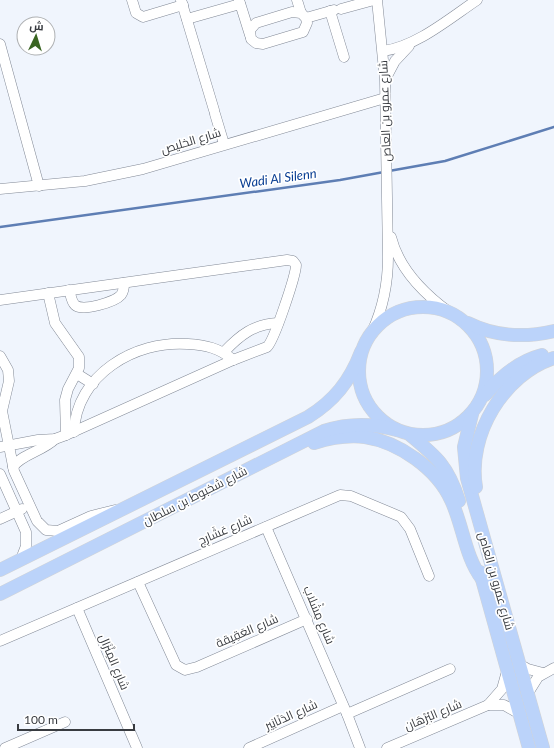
<svg xmlns="http://www.w3.org/2000/svg" width="554" height="748" font-family="Lato,Cairo,sans-serif">
<style>
.lines{fill:none;stroke-linecap:round;stroke-linejoin:round}
.stream{stroke:#5e7eb4;stroke-width:2.5}
.minor-casing{stroke:#828996;stroke-width:11}
.major-casing{stroke:#d3d4d5;stroke-width:14}
.minor{stroke:#fff;stroke-width:10}
.major{stroke:#bbd3fa;stroke-width:13}
.labels{text-anchor:middle;stroke-width:3.5;stroke-linejoin:round;paint-order:stroke}
.street-label{font-size:12px;fill:#383b40;stroke:#fff}
.water-label{font-size:13px;font-style:italic;fill:#093e93;stroke:#fff}
</style>
<rect width="100%" height="100%" fill="#f0f5fd"/>
<g class="lines">
<!-- stream -->
<g class="stream">
<path d="M389 171 445 161 554 127"/>
<path d="M0 227 340 180 384 172"/>
</g>
<defs>
<g id="minor">
<path d="M132 0 136 13 143 17 183 5"/>
<path d="M181 0 214 110"/>
<path d="M239 0 250 35"/>
<path d="M297 0 301 13"/>
<path d="M341 9 374 0"/>
<path d="M330 11 344 57"/>
<path d="M292 12 301 13 306 18 307 23 303 32 263 44 256 43 251 39 250 30 256 23Z"/>
<path d="M306 18 334 10"/>
<path d="M187 19 240 4"/>
<path d="M0 44 39 186"/>
<path d="M383 51C416 47 450 18 477 0"/>
<path d="M386 78 395 61 409 46"/>
<path d="M215 114 224 144"/>
<path d="M0 189 85 181 143 169 385 98"/>
<path d="M391 237C399 269 423 293 449 312"/>
<path d="M69 290C71 295 71 301 75 305 82 312 115 302 121 295 124 291 124 287 124 283"/>
<path d="M48 293 55 323 79 357V368L68 389 65 400 66 435"/>
<path d="M0 300 287 260 293 261 296 265C296 275 274 341 267 347L233 360 66 435 55 439 38 440 0 447"/>
<path d="M372 332C383 308 388 284 388 257L385 80 377 0"/>
<path d="M224 352C240 335 254 324 278 323"/>
<path d="M0 356 8 370 9 381 2 411 14 471 37 521 46 530 58 531 91 516 115 510"/>
<path d="M77 374 93 384"/>
<path d="M74 432C76 375 135 340 188 344 205 345 220 348 233 360"/>
<path d="M13 467C20 455 43 451 55 439"/>
<path d="M0 474 26 532V546L21 559"/>
<path d="M0 519 22 509"/>
<path d="M266 527 347 714 360 748"/>
<path d="M138 582 176 665 185 670 197 667 307 619"/>
<path d="M77 608 137 748"/>
<path d="M0 641 340 495 351 496 401 517 410 529 429 576"/>
<path d="M519 664 528 669 543 673"/>
<path d="M528 693 538 677 554 668"/>
<path d="M488 705H504L518 713"/>
<path d="M347 714 450 669"/>
<path d="M5 748 65 722"/>
<path d="M249 748 343 706"/>
<path d="M387 748 488 705 502 689 507 671"/>
</g>
<g id="major">
<circle cx="423" cy="371" r="64"/>
<path d="M468 323C496 337 524 338 554 331"/>
<path d="M485 395C500 377 519 361 542 355"/>
<path d="M472 414 464 447 467 478 543 748"/>
<path d="M409 434C437 457 448 466 459 501"/>
<path d="M314 443C330 438 348 435 365 437 399 442 437 469 451 500 463 525 465 557 482 579"/>
<path d="M476 487C467 435 504 374 554 358"/>
<path d="M0 570 308 417C334 401 350 381 361 352"/>
<path d="M480 572 529 748"/>
<path d="M0 594 324 431C348 423 372 423 397 430"/>
</g>
</defs>
<!-- minor casing -->
<use href="#minor" class="minor-casing"/>
<!-- major casing -->
<use href="#major" class="major-casing"/>
<!-- minor -->
<use href="#minor" class="minor"/>
<!-- major -->
<use href="#major" class="major"/>
</g>
<g class="labels">
<!-- street labels -->
<g class="street-label">
<text transform="translate(385 111) rotate(-92)" y="4">شارع عمرو بن العاص</text>
<text transform="translate(191 141) rotate(-17)" y="4">شارع الخليص</text>
<text transform="translate(195 496) rotate(-27)" y="4">شارع شخبوط بن سلطان</text>
<text transform="translate(225 530) rotate(-23)" y="4">شارع عَشَارِج</text>
<text transform="translate(496 581) rotate(74)" y="4">شارع عمرو بن العاص</text>
<text transform="translate(319 615) rotate(67)" y="4">شارع مِشْلاب</text>
<text transform="translate(247 631) rotate(-23)" y="4">شارع العَقِيقة</text>
<text transform="translate(114 662) rotate(67)" y="4">شارع المِنْزَال</text>
<text transform="translate(291 715) rotate(-24)" y="4">شارع الدَنَانِير</text>
<text transform="translate(433 715) rotate(-23)" y="4">شارع البُرْهَان</text>
</g>
<!-- water labels -->
<g class="water-label">
<text transform="translate(278 178) rotate(-8)" y="5">Wadi Al Silenn</text>
</g>
</g>
<!-- north arrow -->
<g transform="translate(36 36) rotate(4)"><circle r="19" fill="#ffffff" stroke="#afb1b3"/>
<path d="M0-3L7 15L0 10L-7 15Z" fill="#396421"/>
<text y="-6" font-size="11" font-weight="bold" text-anchor="middle" fill="#383b40">ش</text>
</g>
<!-- scale -->
<path d="M18 724v6h116v-6" fill="none" stroke="#383b40" stroke-width="2"/>
<text x="24" y="724" font-size="12" fill="#383b40" stroke="#ffffff" stroke-width="3" paint-order="stroke">100 m</text>
</svg>
